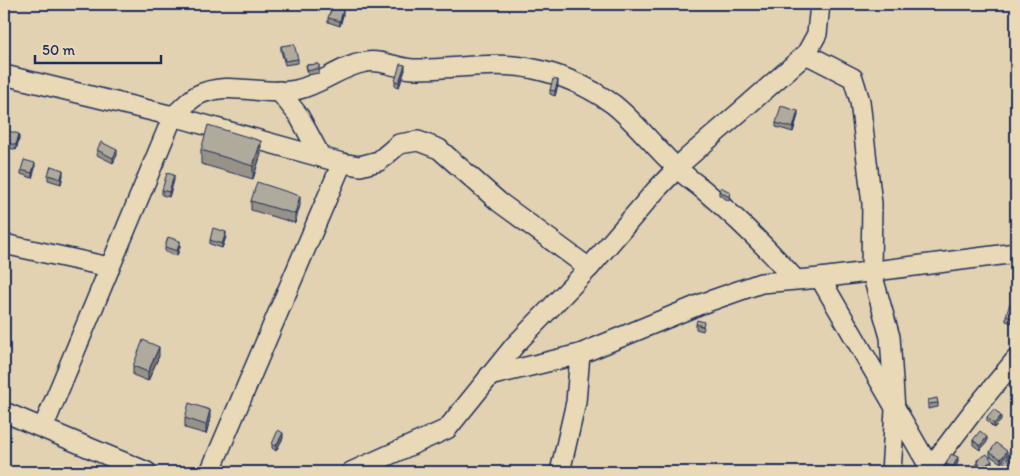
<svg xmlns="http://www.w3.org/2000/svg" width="1020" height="476" font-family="Itim,sans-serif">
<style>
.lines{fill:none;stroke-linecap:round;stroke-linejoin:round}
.minor-casing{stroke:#1b2f5e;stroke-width:22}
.minor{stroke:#ead9b6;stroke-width:19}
.wall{fill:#979287;stroke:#1b2f5e}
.shaded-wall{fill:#7b776e;stroke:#1b2f5e}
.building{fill:#b0aa9d;stroke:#1b2f5e}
</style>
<rect width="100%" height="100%" fill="#e2d2b2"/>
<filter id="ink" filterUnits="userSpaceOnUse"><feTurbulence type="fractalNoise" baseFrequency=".02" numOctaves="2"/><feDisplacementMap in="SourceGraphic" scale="10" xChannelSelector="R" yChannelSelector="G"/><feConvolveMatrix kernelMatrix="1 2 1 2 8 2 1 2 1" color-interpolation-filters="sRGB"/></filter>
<g filter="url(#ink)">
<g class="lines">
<defs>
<g id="minor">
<path d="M806 54 853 78 860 101 872 204 871 270 890 337 895 410 891 472"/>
<path d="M4 75 173 116 342 163 360 166 379 161 399 144 418 141 439 149 499 202 589 268"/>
<path d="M279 91 299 116 321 157"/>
<path d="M4 244 109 267"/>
<path d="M820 278 930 468"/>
<path d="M489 376 580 354 701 304 761 283 820 278 1016 253"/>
<path d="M4 412 147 472"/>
<path d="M43 428 173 116C181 110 188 101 196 96 228 79 262 97 296 90 321 85 340 66 366 62 382 59 398 69 414 69 454 70 494 60 534 69 563 75 589 87 613 104 636 122 655 148 677 168 686 177 697 184 706 192 738 219 767 248 795 279"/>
<path d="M210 472 342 163"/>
<path d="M351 472 447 429 515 345 589 268 656 190 685 160 806 54 817 34 820 4"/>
<path d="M560 472 576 402 580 354"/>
<path d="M927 472 974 410 1016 359"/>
</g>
</defs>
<!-- minor casing -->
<use href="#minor" class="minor-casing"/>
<!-- minor -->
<use href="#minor" class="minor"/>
</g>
<!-- wall -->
<g class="wall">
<path d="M4 4H10L6 15H4Z"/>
<path d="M343 15 340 26 328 22V18Z"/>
<path d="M281 46 298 59V63L285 65 281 51Z"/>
<path d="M319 64V73L308 75 306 65Z"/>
<path d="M405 70 399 87 395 86V81Z"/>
<path d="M558 85 555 96 550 94V90Z"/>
<path d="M798 115 793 132 776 127V123Z"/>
<path d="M4 135 19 139 16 150 4 146Z"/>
<path d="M97 150 117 155 113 163 97 155Z"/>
<path d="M201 150 261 154 253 179 201 164Z"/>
<path d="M35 168 32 178 21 174V170Z"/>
<path d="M48 175H63L61 184 48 180Z"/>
<path d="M174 180 169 197 162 195V190Z"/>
<path d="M719 191 730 197 729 201 719 195Z"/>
<path d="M251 201 300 205 295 223 251 210Z"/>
<path d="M226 237 222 248 210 244V240Z"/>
<path d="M180 246 177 256 165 252V247Z"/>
<path d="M1016 309 1012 323 1006 321V316Z"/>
<path d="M696 324 704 327 703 331 696 329Z"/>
<path d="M159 356 148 381 133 375V366Z"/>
<path d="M928 400 938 403V407L928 409Z"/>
<path d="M987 417 1001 421 994 428 987 421Z"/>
<path d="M185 418 210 419 206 434 185 428Z"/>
<path d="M283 438 276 451 272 448V444Z"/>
<path d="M973 440 987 442 980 450 973 445Z"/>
<path d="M1016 449V466L1015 465V469L1013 472H1000V467L1008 459V455Z"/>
<path d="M990 452 1007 455 1001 463 990 456Z"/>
<path d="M977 460 992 466 982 472 980 470V472V470L977 465Z"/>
<path d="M958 462 953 472 946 468V464Z"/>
</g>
<!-- shaded-wall -->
<g class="shaded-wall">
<path d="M8 4H10L6 15V11Z"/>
<path d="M343 10V15L340 26V21Z"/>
<path d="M405 65V70L399 87V82Z"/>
<path d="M558 80V85L555 96V91Z"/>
<path d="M798 111V115L793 132V128Z"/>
<path d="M19 134V139L16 150V145Z"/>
<path d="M261 141V154L253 179V166Z"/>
<path d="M117 150V155L113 163V158Z"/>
<path d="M35 163V168L32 178V173Z"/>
<path d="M63 170V175L61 184V179Z"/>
<path d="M174 175V180L169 197V192Z"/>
<path d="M300 196V205L295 223V214Z"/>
<path d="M226 232V237L222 248V244Z"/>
<path d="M180 241V246L177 256V251Z"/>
<path d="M1016 304V309L1012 323V318Z"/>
<path d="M159 347V356L148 381V372Z"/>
<path d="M210 410V419L206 434V425Z"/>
<path d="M1001 416V421L994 428V424Z"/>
<path d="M283 433V438L276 451V446Z"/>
<path d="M987 437V442L980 450V446Z"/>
<path d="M1007 451V455L1001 463V459Z"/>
<path d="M958 457V462L953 472V467Z"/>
<path d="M992 461V466L981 472V468Z"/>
<path d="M1015 464V469L1013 472H1009Z"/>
</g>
<!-- building -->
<g class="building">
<path d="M4 4H8L6 11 4 10Z"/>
<path d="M332 7 343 10 340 21 328 18Z"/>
<path d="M294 44 298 59 285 61 281 46Z"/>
<path d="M319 64V68L308 71 306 65Z"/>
<path d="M400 64 405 65 399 82 395 81Z"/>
<path d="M553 79 558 80 555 91 550 90Z"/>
<path d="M781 106 798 111 793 128 776 123Z"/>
<path d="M208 125 261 141 253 166 201 150Z"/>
<path d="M5 130 19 134 16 145 4 142V135Z"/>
<path d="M101 142 117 150 113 158 97 150Z"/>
<path d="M24 160 35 163 32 173 21 170Z"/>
<path d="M51 166 63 170 61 179 48 175Z"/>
<path d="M167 173 174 175 169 192 162 190Z"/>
<path d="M257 182 300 196 295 214 251 201Z"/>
<path d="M721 187 730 192 729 197 719 191Z"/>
<path d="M213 228 226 232 222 244 210 240Z"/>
<path d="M168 237 180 241 177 251 165 247Z"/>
<path d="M1010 303 1016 304 1012 318 1006 316Z"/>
<path d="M697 320 704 322 703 326 696 324Z"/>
<path d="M143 340 159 347 148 372 133 366Z"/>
<path d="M937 398 938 403 928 404V400Z"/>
<path d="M189 403 210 410 206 425 185 418Z"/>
<path d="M994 409 1001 416 994 424 987 417Z"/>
<path d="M278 430 283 433 276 446 272 444Z"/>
<path d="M980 431 987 437 980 446 973 440Z"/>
<path d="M996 443 1007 451 1001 459 990 452Z"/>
<path d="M1013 447 1016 449V461L1008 455Z"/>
<path d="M951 454 958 457 953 467 946 464Z"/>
<path d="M987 454 992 461 981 468 977 460Z"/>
<path d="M1007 458 1015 464 1009 472H1006L1000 467Z"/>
<path d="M975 465 980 470 977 472H967Z"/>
<path d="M989 468 994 472H985Z"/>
<path d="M64 469 76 472H63Z"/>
</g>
</g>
<!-- margin -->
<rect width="1020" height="476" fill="none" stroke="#ead9b6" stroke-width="20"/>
<rect x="10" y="10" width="1000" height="456" fill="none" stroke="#1b2f5e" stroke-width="2" filter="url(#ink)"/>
<!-- scale -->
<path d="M35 55v8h126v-8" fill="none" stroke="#1b2f5e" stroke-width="2.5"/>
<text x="42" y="55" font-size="15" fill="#1b2f5e" stroke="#ead9b6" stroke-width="4" paint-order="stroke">50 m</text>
</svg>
